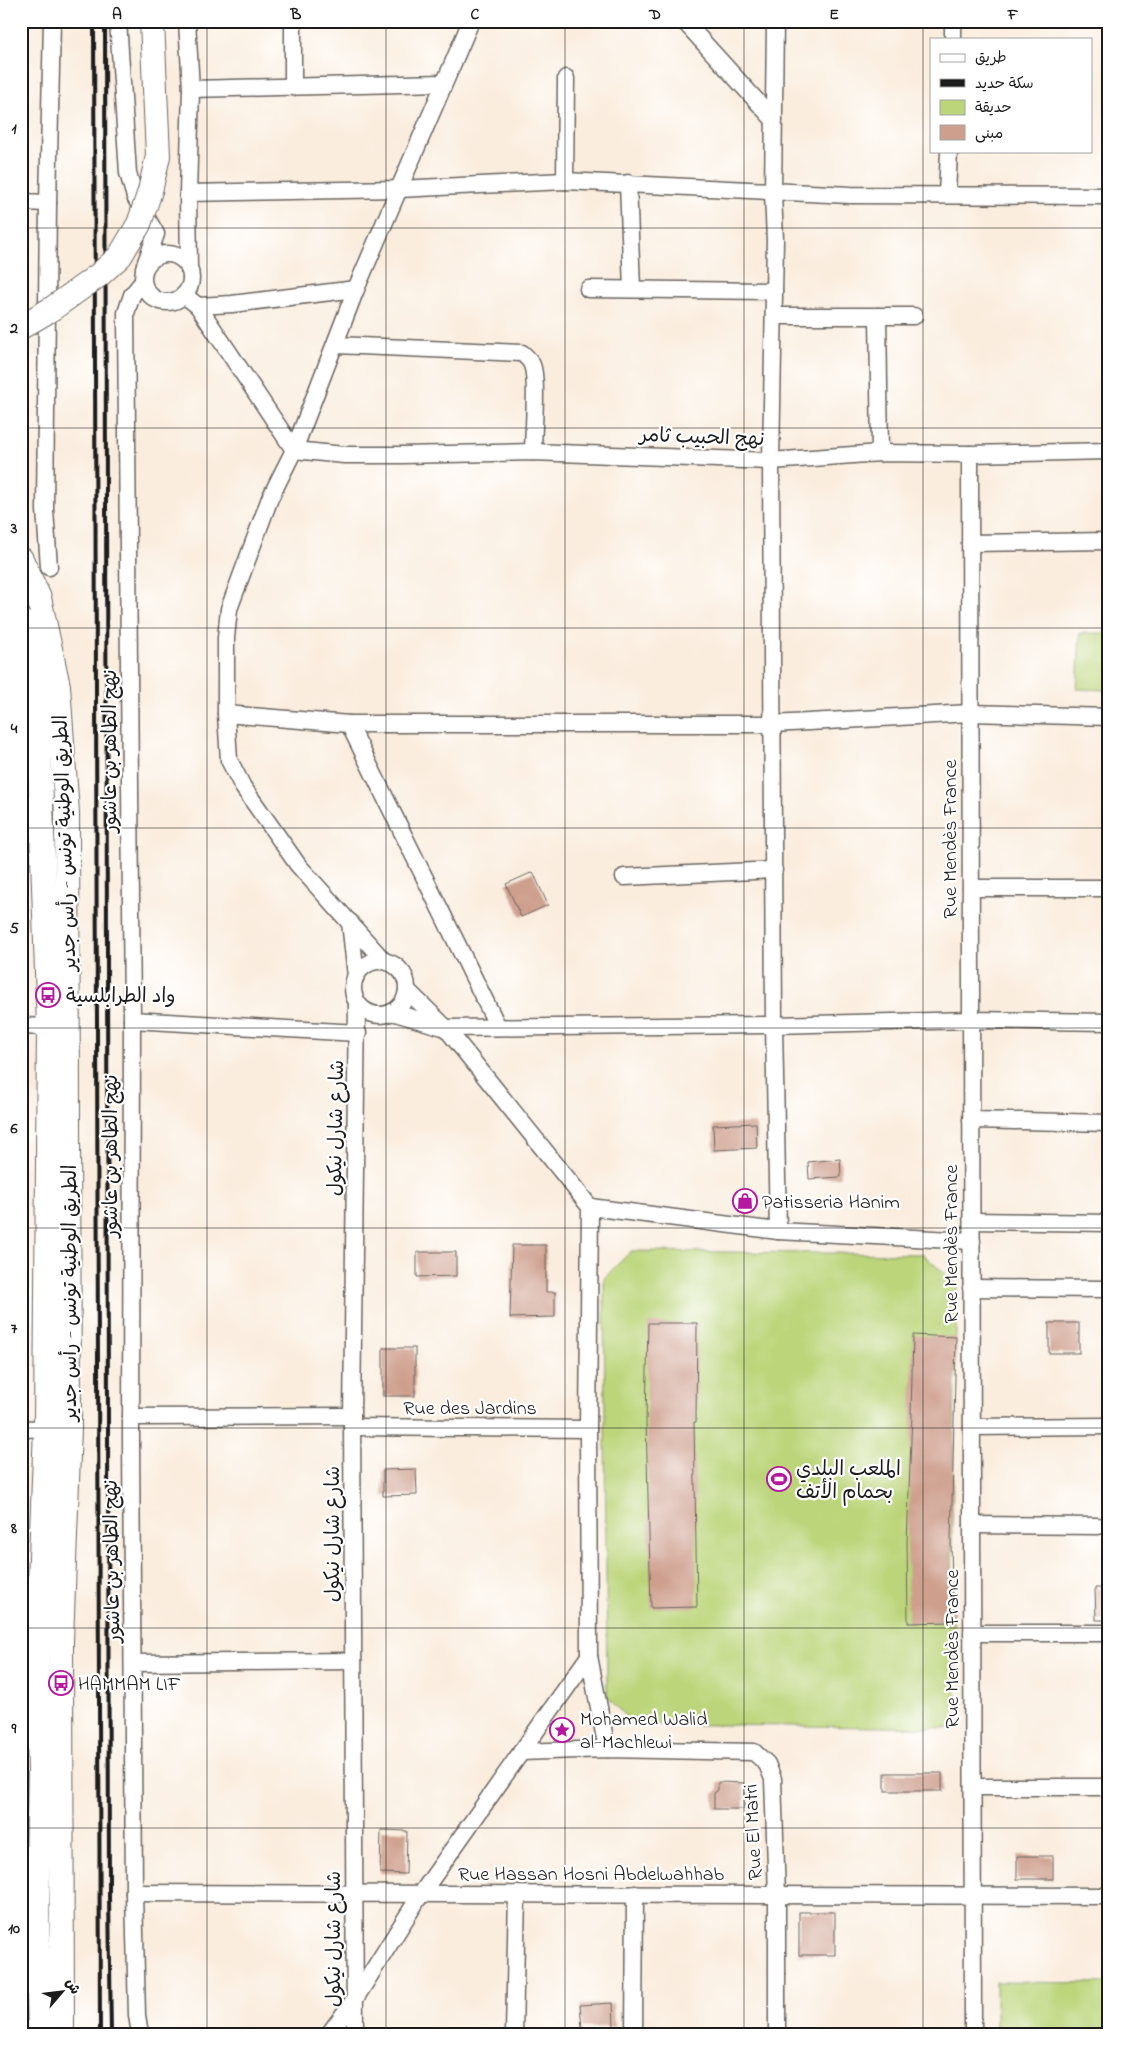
<svg xmlns="http://www.w3.org/2000/svg" width="1130" height="2055" font-family="'Indie Flower','Playpen Sans Arabic',sans-serif">
<style>
.green{fill:#bcd57a;stroke:#6c784b}
.building{fill:#ce9f8d}
.lines{fill:none;stroke-linecap:round;stroke-linejoin:round}
.minor-casing{stroke:#6a6560;stroke-width:19}
.highway-casing{stroke:#6a6560;stroke-width:26}
.minor{stroke:#fff;stroke-width:16}
.highway{stroke:#fff;stroke-width:24}
.rail{stroke:#1c1c1c;stroke-width:4}
.highway-bridge-casing{stroke:#6a6560;stroke-width:26;stroke-linecap:butt}
.highway-bridge{stroke:#fff;stroke-width:24}
.grid{fill:none;stroke:#1c1c1c;stroke-width:1;stroke-opacity:0.55}
.labels{text-anchor:middle;stroke-width:4.5;stroke-linejoin:round;paint-order:stroke}
.street-label{font-size:20px;fill:#1c1c1c;stroke:#fff}
.poi-label{font-size:20px;fill:#1c1c1c;stroke:#fff;text-anchor:start}
.neatline{fill:none;stroke:#1c1c1c;stroke-width:2}
.grid-label{font-size:16px;text-anchor:middle;font-weight:bold;fill:#1c1c1c}
</style>
<rect width="100%" height="100%" fill="#fff"/>
<filter id="ink" filterUnits="userSpaceOnUse"><feTurbulence type="fractalNoise" baseFrequency=".02" numOctaves="2"/><feDisplacementMap in="SourceGraphic" scale="10" xChannelSelector="R" yChannelSelector="G"/><feConvolveMatrix kernelMatrix="1 2 1 2 8 2 1 2 1" color-interpolation-filters="sRGB"/></filter>
<filter id="wash" filterUnits="userSpaceOnUse"><feTurbulence type="fractalNoise" baseFrequency=".0096" numOctaves="4" result="noise"/><feDisplacementMap in="SourceGraphic" scale="20" xChannelSelector="R" yChannelSelector="G"/><feGaussianBlur stdDeviation="1.12" result="paint"/><feColorMatrix in="noise" values="0 0 0 0 0 0 0 0 0 0 0 0 0 0 0 0 0 1.4 0 .05"/><feComposite in="paint" operator="in"/></filter>
<g filter="url(#wash)">
<rect width="100%" height="100%" fill="#faedde"/>
<!-- green -->
<g class="green">
<path d="M1080 633H1109V690L1077 689Z"/>
<path d="M631 1251 922 1254 957 1284 952 1527 953 1622 957 1728 632 1724 607 1696 604 1278Z"/>
<path d="M996 1982 1109 1983V2034H996Z"/>
</g>
<g id="blocks">
<!-- building -->
<g class="building">
<path d="M533 872 548 905 521 917 506 884Z"/>
<path d="M756 1123 757 1148 714 1150 713 1125Z"/>
<path d="M840 1159 841 1177 809 1179 808 1162Z"/>
<path d="M512 1245H546V1292H555V1317L510 1318Z"/>
<path d="M417 1252H456V1276L417 1277Z"/>
<path d="M648 1323H697L696 1422H694L697 1607 651 1608 646 1421Z"/>
<rect x="1049" y="1323" width="30" height="30"/>
<path d="M913 1335 956 1337 951 1543 953 1622 908 1623 907 1543 912 1413H911Z"/>
<rect x="383" y="1348" width="32" height="48"/>
<path d="M416 1469 417 1495 383 1496V1470Z"/>
<path d="M1095 1588H1109V1620H1096Z"/>
<rect x="885" y="1773" width="57" height="18"/>
<path d="M718 1782 744 1783V1809H714V1793L718 1790Z"/>
<path d="M381 1830 407 1831 406 1874 380 1873Z"/>
<rect x="1017" y="1856" width="36" height="23"/>
<rect x="799" y="1912" width="36" height="43"/>
<path d="M613 2003 614 2027 582 2028 580 2005Z"/>
</g>
</g>
</g>
<g filter="url(#ink)">
<use href="#blocks" fill-opacity="0" stroke="#6a6560" stroke-width="1"/>
<g class="lines">
<defs>
<g id="minor">
<path d="M118 21 128 173 135 197 156 234 144 268"/>
<path d="M187 21 191 89 188 193 189 269"/>
<path d="M293 21V87"/>
<path d="M684 21 774 120"/>
<path d="M775 21 773 193 775 240 771 461 774 1025 778 1231"/>
<path d="M953 39V21"/>
<path d="M191 89 443 83"/>
<path d="M565 181 566 78"/>
<path d="M628 183 632 289"/>
<path d="M188 193 399 189 565 181 850 195 1109 196"/>
<path d="M947 195 949 151"/>
<path d="M21 202 48 203"/>
<circle cx="167" cy="278" r="24"/>
<path d="M588 289 774 291"/>
<path d="M184 295 198 306 294 450 344 455H402L533 452 771 461 880 453 970 454 1109 451"/>
<path d="M198 306 232 304 356 289"/>
<path d="M774 316H914"/>
<path d="M878 316 880 453"/>
<path d="M336 345 522 353C526 357 530 359 532 365 538 379 533 434 533 452"/>
<path d="M970 454 973 2034"/>
<path d="M970 543 1109 541"/>
<path d="M49 567 45 510 48 203 52 21"/>
<path d="M21 705 37 690"/>
<path d="M226 714 349 724H773L970 713 1109 717"/>
<path d="M349 724 498 1027"/>
<path d="M624 877 774 870"/>
<path d="M971 888H1109"/>
<path d="M350 922 356 976"/>
<path d="M384 961 298 865 243 787 229 760 226 714V638L229 609 270 498 294 450 356 289 471 21"/>
<circle cx="380" cy="988" r="27"/>
<path d="M407 990 446 1028 590 1207 588 1429 589 1656 607 1749"/>
<path d="M392 1012 446 1028 774 1025 971 1020 1109 1022"/>
<path d="M132 1020 358 1033"/>
<path d="M21 1026 49 1027"/>
<path d="M971 1120 1109 1123"/>
<path d="M590 1207 778 1231 972 1241"/>
<path d="M972 1221 1109 1223"/>
<path d="M971 1288 1109 1289"/>
<path d="M131 1417 352 1416"/>
<path d="M352 1427 588 1429"/>
<path d="M972 1427 1109 1426"/>
<path d="M21 1429 56 1428"/>
<path d="M972 1525 1098 1526"/>
<path d="M972 1633H1109"/>
<path d="M133 1663 353 1661"/>
<path d="M521 1752 607 1749 754 1752 767 1764 773 1779 777 1895V2034"/>
<path d="M973 1787H1109"/>
<path d="M134 1893 1109 1896"/>
<path d="M21 1909 37 1912"/>
<path d="M140 2034 137 2015 134 1893 131 1439 132 1020 126 313 132 295 140 285 144 287"/>
<path d="M329 2034 355 1999 421 1894 589 1656"/>
<path d="M355 2034 352 1416 357 1003"/>
<path d="M514 2034 517 1894"/>
<path d="M634 2034 635 1894"/>
</g>
<g id="highway">
<path d="M21 559 39 598 58 686 67 813 69 1428 61 1641 62 2034"/>
<path d="M21 621 27 634 37 690 49 1027 46 1428 37 1661 40 1773 37 1912 40 2034"/>
</g>
</defs>
<!-- minor casing -->
<use href="#minor" class="minor-casing"/>
<!-- highway casing -->
<use href="#highway" class="highway-casing"/>
<!-- minor -->
<use href="#minor" class="minor"/>
<!-- highway -->
<use href="#highway" class="highway"/>
<!-- rail -->
<g class="rail">
<path d="M94 21 100 2034"/>
<path d="M105 21 109 1897 111 2034"/>
</g>
<defs>
<path id="highway-bridge" d="M21 327 53 308 99 275 120 256 139 224 150 191 158 156 152 21"/>
</defs>
<!-- highway-bridge casing -->
<use href="#highway-bridge" class="highway-bridge-casing"/>
<!-- highway-bridge -->
<use href="#highway-bridge" class="highway-bridge"/>
</g>
</g>
<!-- grid -->
<path class="grid" d="M207 21V2034M386 21V2034M565 21V2034M744 21V2034M923 21V2034M21 228H1109M21 428H1109M21 628H1109M21 828H1109M21 1028H1109M21 1228H1109M21 1428H1109M21 1628H1109M21 1828H1109"/>
<!-- icons -->
<defs>
<symbol id="bus-ring" viewBox="-11 -11 22 22"><circle r="9.5" fill="#fff" stroke="#b5179e" stroke-width="1.5"/><path d="M-5-6H5V4H4V6H2V4H-2V6H-4V4H-5ZM-3.5-4V0h7V-4ZM-3.5 1.2v1.5H-2V1.2ZM2 1.2v1.5H3.5V1.2Z" fill="#b5179e"/></symbol>
<symbol id="shop-ring" viewBox="-11 -11 22 22"><circle r="9.5" fill="#fff" stroke="#b5179e" stroke-width="1.5"/><path d="M-5-2.5h2.3a2.7 3.5 0 0 1 5.4 0H5L5.5 6h-11ZM-1.5-2.5h3a1.5 2.3 0 0 0-3 0Z" fill="#b5179e"/></symbol>
<symbol id="stadium-ring" viewBox="-11 -11 22 22"><circle r="9.5" fill="#fff" stroke="#b5179e" stroke-width="1.5"/><path d="M0-5a6.5 5 0 1 0 0 10a6.5 5 0 1 0 0-10ZM-3.5-1.8h7v3.6h-7Z" fill="#b5179e"/></symbol>
<symbol id="sight-ring" viewBox="-11 -11 22 22"><circle r="9.5" fill="#fff" stroke="#b5179e" stroke-width="1.5"/><path d="M0-6L1.8-2.2L6-1.7L2.9 1.2L3.7 5.4L0 3.3L-3.7 5.4L-2.9 1.2L-6-1.7L-1.8-2.2Z" fill="#b5179e"/></symbol>
</defs>
<g fill-rule="evenodd">
<use href="#bus-ring" x="34" y="981" width="28" height="28"/>
<use href="#shop-ring" x="731" y="1187" width="28" height="28"/>
<use href="#stadium-ring" x="765" y="1465" width="28" height="28"/>
<use href="#bus-ring" x="47" y="1669" width="28" height="28"/>
<use href="#sight-ring" x="548" y="1716" width="28" height="28"/>
</g>
<g class="labels">
<!-- street labels -->
<g class="street-label">
<text transform="translate(702 436) rotate(2)" y="7">نهج الحبيب ثامر</text>
<text transform="translate(109 751) rotate(-90)" y="7">نهج الطاهر بن عاشور</text>
<text transform="translate(949 839) rotate(-90)" y="7">Rue Mendès France</text>
<text transform="translate(64 843) rotate(-92)" y="7">الطريق الوطنية تونس - رأس جدير</text>
<text transform="translate(335 1128) rotate(-89)" y="7">شارع شارل نيكول</text>
<text transform="translate(110 1156) rotate(-90)" y="7">نهج الطاهر بن عاشور</text>
<text transform="translate(950 1244) rotate(-90)" y="7">Rue Mendès France</text>
<text transform="translate(69 1293) rotate(-90)" y="7">الطريق الوطنية تونس - رأس جدير</text>
<text x="470" y="1414">Rue des Jardins</text>
<text transform="translate(332 1534) rotate(-90)" y="7">شارع شارل نيكول</text>
<text transform="translate(111 1561) rotate(-91)" y="7">نهج الطاهر بن عاشور</text>
<text transform="translate(951 1649) rotate(-90)" y="7">Rue Mendès France</text>
<text transform="translate(752 1832) rotate(-93)" y="7">Rue El Matri</text>
<text x="591" y="1880">Rue Hassan Hosni Abdelwahhab</text>
<text transform="translate(333 1939) rotate(-90)" y="7">شارع شارل نيكول</text>
</g>
<!-- poi labels -->
<g class="poi-label">
<text x="66" y="1002">واد الطرابلسية</text>
<text x="762" y="1208">Patisseria Hanim</text>
<text x="796" y="1475">الملعب البلدي<tspan x="796" dy="23">بحمام الأتف</tspan></text>
<text x="78" y="1690">HAMMAM LIF</text>
<text x="580" y="1725">Mohamed Walid<tspan x="580" dy="23">al-Machlewi</tspan></text>
</g>
</g>
<!-- margin -->
<rect width="1130" height="2055" fill="none" stroke="#fff" stroke-width="55"/>
<!-- legend -->
<rect x="930" y="38" width="162" height="115" fill="#ffffff" stroke="#a4a4a4"/>
<rect x="940" y="54" width="25" height="8" fill="#ffffff" stroke="#a4a4a4"/>
<text x="975" y="62" font-size="15" fill="#1c1c1c">طريق</text>
<rect x="940" y="79" width="25" height="8" fill="#1c1c1c" stroke="#a4a4a4"/>
<text x="975" y="88" font-size="15" fill="#1c1c1c">سكة حديد</text>
<rect x="940" y="100" width="25" height="15" fill="#bcd57a" stroke="#a4a4a4"/>
<text x="975" y="112" font-size="15" fill="#1c1c1c">حديقة</text>
<rect x="940" y="125" width="25" height="15" fill="#ce9f8d" stroke="#a4a4a4"/>
<text x="975" y="138" font-size="15" fill="#1c1c1c">مبنى</text>
<!-- north arrow -->
<g transform="translate(62 1992) rotate(62)" stroke="#ffffff" stroke-width="4" paint-order="stroke">
<path d="M0-4L9 19L0 12L-9 19Z" fill="#1c1c1c"/>
<text y="-8" font-size="14" font-weight="bold" text-anchor="middle" fill="#1c1c1c">ش</text>
</g>
<rect x="28" y="28" width="1074" height="2000" class="neatline"/>
<g class="grid-label">
<text x="117" y="19">A</text>
<text x="296" y="19">B</text>
<text x="475" y="19">C</text>
<text x="655" y="19">D</text>
<text x="834" y="19">E</text>
<text x="1013" y="19">F</text>
<text x="14" y="133">1</text>
<text x="14" y="333">2</text>
<text x="14" y="533">3</text>
<text x="14" y="733">4</text>
<text x="14" y="933">5</text>
<text x="14" y="1133">6</text>
<text x="14" y="1333">7</text>
<text x="14" y="1533">8</text>
<text x="14" y="1733">9</text>
<text x="14" y="1933">10</text>
</g>
</svg>
